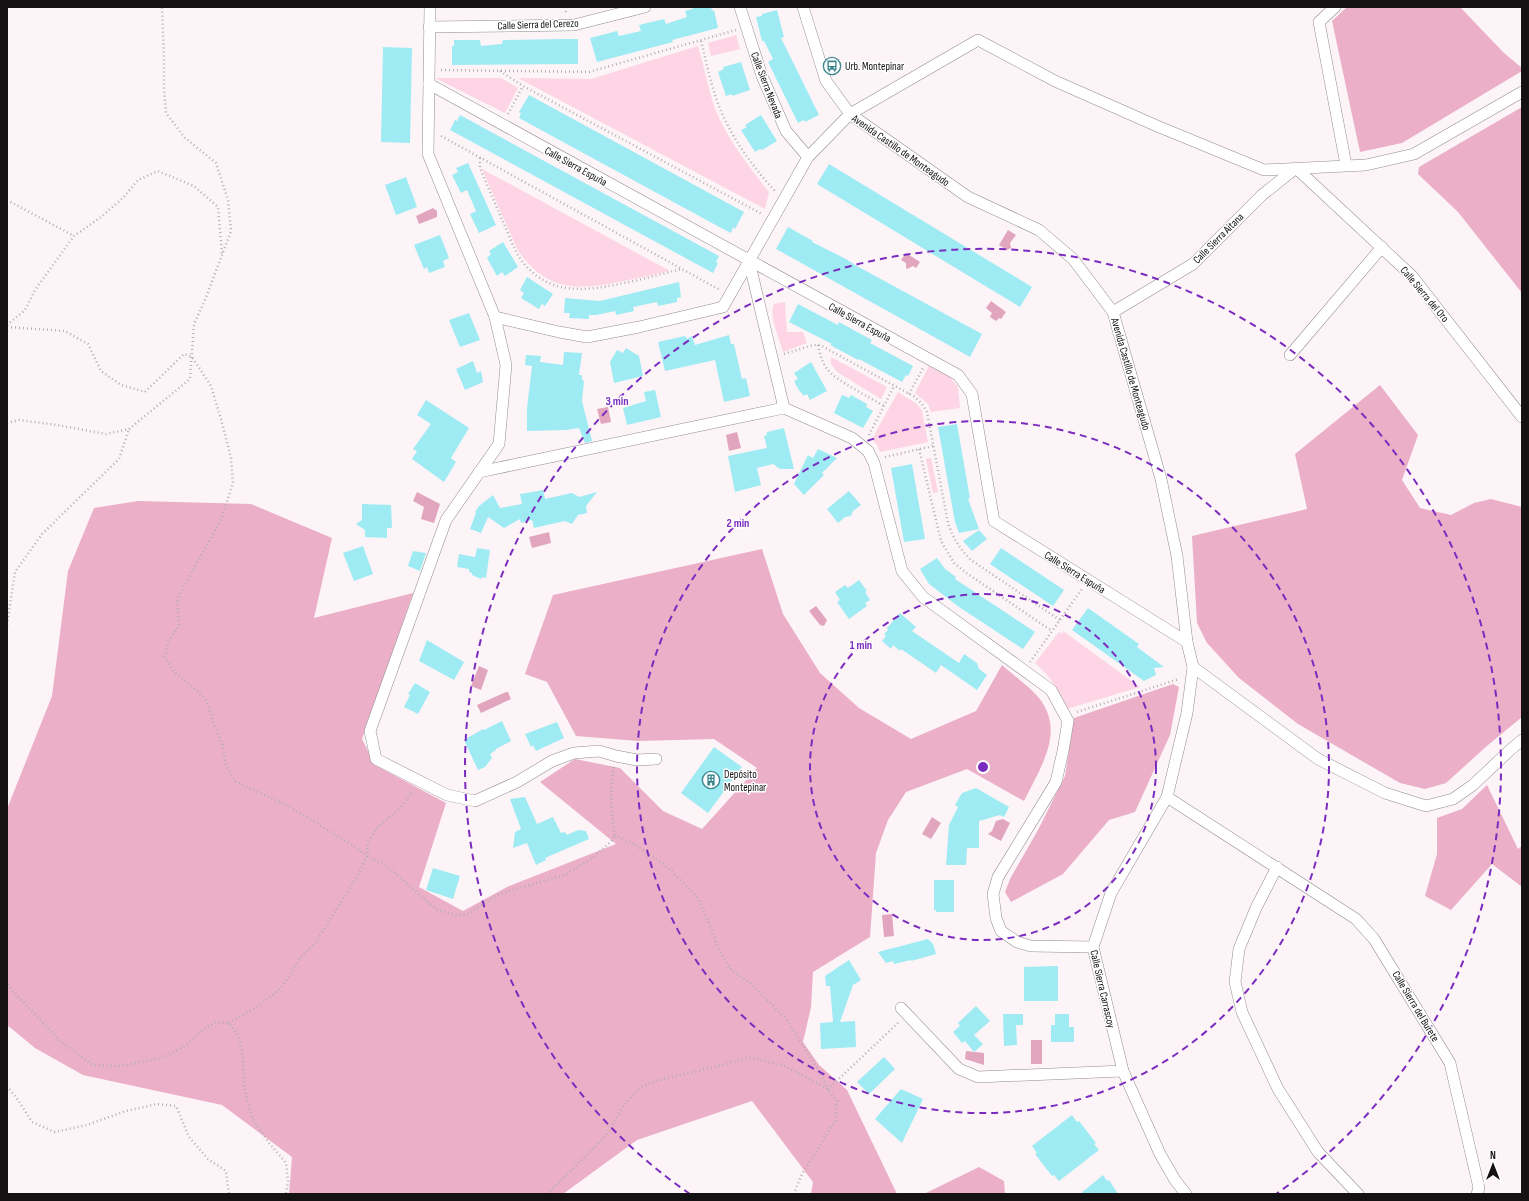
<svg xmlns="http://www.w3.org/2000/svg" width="1529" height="1201" font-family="'Sofia Sans Condensed',sans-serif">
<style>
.green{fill:#fed5e4}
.forest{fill:#ebafc7}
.water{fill:#e1a5bd}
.building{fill:#9eebf4}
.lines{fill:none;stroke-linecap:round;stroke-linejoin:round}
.street-casing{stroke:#938c8f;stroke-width:12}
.path{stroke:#b6afb1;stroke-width:2.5;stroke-dasharray:1 3;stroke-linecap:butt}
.street{stroke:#fff;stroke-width:11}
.ring{fill:none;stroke:#7b2cbf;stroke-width:2;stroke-dasharray:7 5}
.labels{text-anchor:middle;stroke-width:3;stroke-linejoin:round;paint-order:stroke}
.street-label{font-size:11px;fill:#141112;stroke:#fff}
.poi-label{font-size:11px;fill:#141112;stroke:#fff;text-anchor:start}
.centre{fill:#7b2cbf;stroke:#fff;stroke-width:2}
.ring-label{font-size:12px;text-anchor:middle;font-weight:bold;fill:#7b2cbf;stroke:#fff;stroke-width:3;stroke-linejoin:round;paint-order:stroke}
</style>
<rect width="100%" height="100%" fill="#fcf4f7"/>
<!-- green -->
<g class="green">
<path d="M736 35 740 49 711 56 708 43Z"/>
<path d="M698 46C704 66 708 87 714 106 725 136 749 167 769 192L765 209 518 78 591 79Z"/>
<path d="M435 78H501L518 88 505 113Z"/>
<path d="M482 169 670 271C653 275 636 278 619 282 574 291 545 290 517 249Z"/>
<path d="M785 302 787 332H803L807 343 783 352C780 340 768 314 774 304Z"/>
<path d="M831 357 887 387 881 399 837 372 831 364Z"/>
<path d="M929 366 948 375 958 387 960 408 931 412 928 404 915 393Z"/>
<path d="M898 392 917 404 922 411 928 442 880 452 877 445 872 439Z"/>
<path d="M931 458 938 492 933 493 926 459Z"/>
<path d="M1063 631 1140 687 1067 709C1058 689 1051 677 1035 663L1059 632 1062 634Z"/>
</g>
<!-- forest -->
<g class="forest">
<path d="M1347 7H1460L1504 53 1522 68V71L1402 143 1360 152 1332 21Z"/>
<path d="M1522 107V293L1458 212 1418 174 1419 167Z"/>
<path d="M1380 385 1418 435 1402 480 1420 508 1451 515 1474 503 1491 499 1522 507V717L1488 745 1446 783 1425 789 1400 783 1298 724 1239 678 1207 643 1197 623 1192 536 1307 509 1295 454Z"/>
<path d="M138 501 251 504 332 538 314 618 413 593 362 739 375 765 446 803 419 887 463 911 507 887 616 844 540 782 575 759 620 768 663 811 702 829 757 768 714 739 638 741 576 736 547 682 525 674 553 595 762 549 783 614 820 673 859 708 911 739 976 711 1002 665C1013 675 1030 687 1039 698 1066 732 1040 768 1024 801L967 769 906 792 888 820 876 853 870 937 813 972 811 1007 803 1042 819 1065 847 1090 897 1194H811L813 1182 752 1101 637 1140 563 1194H289L292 1157 222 1105 83 1075 35 1048 7 1025V809L52 696 68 571 94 508Z"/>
<path d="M1173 684 1179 687 1170 735 1135 812 1109 820 1063 874 1011 902 1005 892 1010 879 1038 830 1065 776 1074 718Z"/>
<path d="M1487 785 1518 849 1522 846V887L1492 864 1451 910 1425 896 1437 854V818L1462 809Z"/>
<path d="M979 1167 1004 1181 1005 1194H924Z"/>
</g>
<!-- water -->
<g class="water">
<path d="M433 208 437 211V217L419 224 416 216Z"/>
<path d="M1008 230 1016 235 1010 243 1011 248 1007 250 999 245Z"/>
<path d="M906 253 920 262 916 268 913 266 907 269 906 267V263L901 260Z"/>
<path d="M991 301 1006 312 1001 319 999 318 996 321 990 317 992 313 986 308Z"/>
<path d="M608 407 611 422 601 424 597 409Z"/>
<path d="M737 432 741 448 729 451 726 435Z"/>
<path d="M417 492 440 504 434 523 421 519 424 507 413 501Z"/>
<path d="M549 532 551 543 532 548 529 537Z"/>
<path d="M816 606 827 620 824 626 820 625 809 611Z"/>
<path d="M479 666 488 670 481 690 471 686Z"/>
<path d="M506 692H508L511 699 481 713 477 705Z"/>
<path d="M932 817 941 823 931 839 922 834Z"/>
<path d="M1003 819 1010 823 1001 841 988 834 992 831 996 821Z"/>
<path d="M892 914 894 936 884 937 882 915Z"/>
<path d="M1042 1040V1064H1031V1040Z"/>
<path d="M966 1051 984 1053V1065L965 1059Z"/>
</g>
<!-- building -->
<g class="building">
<path d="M693 7H711L712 11 714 10 718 28 672 40 673 42 597 62 590 38 617 31 619 36 641 31 639 25 664 19 666 24 687 17 685 11 693 9Z"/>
<path d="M777 10 784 37 781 38 819 115 805 122 804 120 798 123 768 62 773 59 764 41H762L756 17 762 16V14Z"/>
<path d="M563 39H578V64L452 65V46H454V40H480L481 46 502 44 503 40Z"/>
<path d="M383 47 412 48 410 143 381 142Z"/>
<path d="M741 62 750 90 732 96V94L726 96 718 72 724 69 723 67Z"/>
<path d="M529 95 744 212 735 229 733 227 731 233 723 229 519 118 521 113 519 112Z"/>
<path d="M460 115 719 256 716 262 718 263 713 273 450 130 455 120 457 121Z"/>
<path d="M761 115 777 141 762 150 760 149 755 152 741 130 747 127 745 125Z"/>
<path d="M468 163 496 225 479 233 470 214 476 211 467 190 461 193 452 175 458 172 456 168Z"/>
<path d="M829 164 1032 287 1020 307 817 184Z"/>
<path d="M406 177 417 207 396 215 385 185Z"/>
<path d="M788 227 813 241 812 242 846 259 855 265 982 334 970 357 776 249Z"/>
<path d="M440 235 449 258 443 261 445 267 429 273 427 267 424 269 414 245Z"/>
<path d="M503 242 518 267 505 276 502 272 497 276 487 258 491 254 489 251Z"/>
<path d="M527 277 553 294 545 306 542 304 539 309 521 298 524 293 520 290Z"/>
<path d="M679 282 681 297 677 298V302L658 306 657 302 633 307 634 311 616 315 615 311 596 315H589V319L569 318 570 313H564L565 298 600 301Z"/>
<path d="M798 304 838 325 839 322 872 340 870 343 913 366 908 376 906 375 902 382 859 359 858 360 830 345 832 344 789 322Z"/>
<path d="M469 313 480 340 460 347 449 320Z"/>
<path d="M729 335 731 344H734L742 379 746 378 750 396 724 402 715 360 665 371 658 342 685 336 687 339 692 336 695 345Z"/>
<path d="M626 348 639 356 643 376 614 383 610 362 617 350 623 353Z"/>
<path d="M564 352 582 353 579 375H582V380L584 381 582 401 592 441 585 443 579 428 566 430 527 431V408L532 366 525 365 526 355 541 356 540 362 563 365Z"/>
<path d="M473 361 477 373 481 371 483 382 465 390 456 369Z"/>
<path d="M811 362 827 391 810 400 807 394 804 396 798 389 794 381 798 379 794 373Z"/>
<path d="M655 390 661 417 627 425 623 408 646 401 644 392Z"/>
<path d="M842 395 849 398 851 395 867 404 866 407 873 411 863 428 834 413Z"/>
<path d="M426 400 469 428 451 458 456 462 444 482 412 459 417 451 413 449 431 424 417 415Z"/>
<path d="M957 424 970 498 968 499 979 529 959 533 955 522 938 427Z"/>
<path d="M784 428 794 469H780L773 464 757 468 761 485 735 492 728 456 767 448 764 436 767 435V432Z"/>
<path d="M818 449 837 458 822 473 824 475 804 495 794 484 808 455 813 458Z"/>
<path d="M912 464 925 539 904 542 891 468Z"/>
<path d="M543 490 545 499 572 493 579 497 597 492 586 506 587 513 578 515 572 524 565 521 534 528 532 520 521 523 520 519 504 528 488 517 481 533 470 529 476 513 475 512 479 506 493 495 500 508 522 504 520 494Z"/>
<path d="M849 491 861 505 853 511 851 516 845 517 838 523 827 509Z"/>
<path d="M362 504 391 505 392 528H387V538L365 537V530L356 524 362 520Z"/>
<path d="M979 530 987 539 972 551 963 541Z"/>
<path d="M363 546 373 574 354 581 343 553Z"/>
<path d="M477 548 490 550 486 578 482 577 481 579 472 575V573L469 572V569L457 567 459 554 475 557Z"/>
<path d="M1001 548 1064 590 1053 606 990 564Z"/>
<path d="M413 551 426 553 420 571 408 566Z"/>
<path d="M937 558 945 569 956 577 955 579 1035 632 1023 649 959 607 929 584 920 569Z"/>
<path d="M859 580 867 591 865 592 870 600 865 603 867 606 849 619 837 602 840 600 835 592 845 585 848 588Z"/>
<path d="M1088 608 1139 644 1137 647 1164 667 1154 668 1156 675 1144 681 1072 630Z"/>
<path d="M900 613 916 627 912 631 959 663 964 654 977 663 979 669 987 675 977 690 941 665 936 673 901 649 900 651 893 645 891 649 882 641 886 636 884 634 888 630 887 628Z"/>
<path d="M427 640 464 662 454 680 419 661Z"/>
<path d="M415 683 430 692 418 714 404 707 410 695 408 694Z"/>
<path d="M502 721 511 741 496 749V750L490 754 492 758 485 767 478 770 464 740 483 729 484 730Z"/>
<path d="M557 722 564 738 536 751 533 745 531 747 525 734Z"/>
<path d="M714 747 742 767 708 813 681 793Z"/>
<path d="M976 788 1009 807 1004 817 1000 815 979 821V848H967L966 865H946L949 825 958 807 955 805 962 793Z"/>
<path d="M525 797 537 824 553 817 561 833 565 832 567 835 578 830 586 831 589 839 545 858 546 860 536 865 527 843 513 848 515 832 521 829 510 799Z"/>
<path d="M433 868 460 876 453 899 426 890Z"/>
<path d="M934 880H954V912H936V910H934Z"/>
<path d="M928 939 933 944 936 954 911 961V960L894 964 893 961 886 963 878 952Z"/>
<path d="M849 960 861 980 853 985 840 1022 855 1021 856 1047 821 1049 820 1023 833 1022 830 986H826L825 976Z"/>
<path d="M1058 966V1001H1024V967Z"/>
<path d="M976 1006 990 1021 974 1035 983 1044 974 1052 965 1041 962 1043 953 1032 960 1026 958 1023Z"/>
<path d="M1003 1014H1023V1025H1016L1017 1045 1004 1046Z"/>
<path d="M1055 1014H1069V1027H1074V1042H1051V1025H1055Z"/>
<path d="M884 1057 895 1069 869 1094 857 1082Z"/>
<path d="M901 1089 923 1099 902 1143 875 1119Z"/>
<path d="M1072 1115 1077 1122 1079 1121 1096 1143 1094 1144 1099 1150 1059 1181 1054 1175 1052 1176 1035 1154 1037 1153 1032 1146Z"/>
<path d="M1103 1175 1107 1181 1109 1180 1118 1194H1080Z"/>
</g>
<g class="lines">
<defs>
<g id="street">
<path d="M430 7 428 154 495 317 506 365 499 444 446 520 370 731 376 759 447 795 475 801 517 782 552 761 574 753 599 751 616 756 637 760 656 759"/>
<path d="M740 7 762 76 786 131 808 157"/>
<path d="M803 7 826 81 850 114 968 197 1039 230 1073 259 1113 312 1161 479 1177 556 1187 642 1193 667 1187 713 1167 797 1111 893 1093 947 1123 1071 1160 1154 1175 1180 1186 1194"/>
<path d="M1335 7 1319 22 1346 165"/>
<path d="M429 27 574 25 645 7"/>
<path d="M429 84 958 375 972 394 994 521 1187 642"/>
<path d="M749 261 784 408"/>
<path d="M1113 312 1193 264 1262 195 1296 168 1412 276 1522 417"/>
<path d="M495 317 559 332 587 337 639 327 723 307 808 157 850 114 978 40 1055 81 1157 126 1264 170 1366 165 1414 154 1522 92"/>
<path d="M1290 355 1382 247"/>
<path d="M479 472 784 408 852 438 868 451 874 463 902 571 923 597 1051 690 1068 721 1063 751 1056 782 998 877 993 894 996 918 1001 931 1017 942 1031 946 1093 947"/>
<path d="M1193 667 1318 759 1385 793 1426 806 1453 799 1473 785 1509 751 1522 740"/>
<path d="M1167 797 1356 919 1374 939 1450 1063 1479 1188 1477 1194"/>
<path d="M1277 867 1256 908 1239 949 1235 982 1242 1012 1278 1089 1318 1152 1358 1194"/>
<path d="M901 1008 959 1069 978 1077 1123 1071"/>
</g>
</defs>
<!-- street casing -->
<use href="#street" class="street-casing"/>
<!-- path -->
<g class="path">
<path d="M565 7 566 13"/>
<path d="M701 41C706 60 710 81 717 101 729 134 751 165 775 191"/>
<path d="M441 70 589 72 736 30"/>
<path d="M500 71 523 86 762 214"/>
<path d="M508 114 523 86"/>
<path d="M441 136 720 290"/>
<path d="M480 158V168C488 187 496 206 504 224 509 235 513 247 519 257 547 298 587 291 629 282 647 278 665 273 682 269"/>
<path d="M7 200 74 236"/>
<path d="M7 325 25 310 35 290 74 236 101 217 123 198 138 180 158 171 194 186 218 207 222 254"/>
<path d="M7 327 65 331 88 344 101 371 121 385 145 392 184 354 192 357 211 386 221 419 231 458 233 483 221 520 177 599 179 626 168 642 165 658 175 673 194 688 207 701 214 725 223 745 226 765 235 781 290 807 349 843 367 856 391 869 437 910 456 915H466L499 894 565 875 591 859 611 842 615 835"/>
<path d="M818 345C820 354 822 362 827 369 835 380 871 398 884 406"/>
<path d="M784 354 813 345H820L915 397 922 404 927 412 948 523C953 538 959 548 971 560L1060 620"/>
<path d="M909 394 923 368"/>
<path d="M7 423 19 420 57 425 106 434 129 429 190 379 194 324 205 300 231 231 228 200 216 163 185 138 166 113 164 90V58L162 7"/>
<path d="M869 435 894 386"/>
<path d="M919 449 941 541 954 563 965 572 1052 631"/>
<path d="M885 457 933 446"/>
<path d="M7 625 15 572 42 534 119 459 129 429"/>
<path d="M1030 662 1082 589"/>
<path d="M1077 712 1179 679"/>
<path d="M614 767C609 790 611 812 615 835L634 844 658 860 674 873 698 898 710 926 720 952 732 971 749 982 787 1020 819 1071 828 1089 899 1022"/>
<path d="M7 980 11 989 61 1042 93 1065 120 1066 162 1058 185 1046 203 1029 217 1022 229 1023 239 1037 243 1057 244 1086 252 1118 269 1143 286 1163 288 1181 286 1194"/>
<path d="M229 1023 263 1003 281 988 300 958 316 942 358 875 367 856 368 841 377 828 402 806 412 791"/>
<path d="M7 1086 18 1100 32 1122 55 1132 87 1125 126 1111 157 1104 176 1106 189 1137 208 1159 226 1171 229 1194"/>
<path d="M547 1194 604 1138 623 1107 640 1087 656 1081 723 1065 749 1057 785 1066 828 1089 837 1101 835 1121 801 1176 794 1194"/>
</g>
<!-- street -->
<use href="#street" class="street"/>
</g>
<!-- distance rings -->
<g class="ring">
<circle cx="983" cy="767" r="173"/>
<circle cx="983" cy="767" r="346"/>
<path d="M690 1194A518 518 0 1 1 1276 1194"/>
</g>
<!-- icons -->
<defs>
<symbol id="bus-ring" viewBox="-11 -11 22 22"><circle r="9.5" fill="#fff" stroke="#3f878f" stroke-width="1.5"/><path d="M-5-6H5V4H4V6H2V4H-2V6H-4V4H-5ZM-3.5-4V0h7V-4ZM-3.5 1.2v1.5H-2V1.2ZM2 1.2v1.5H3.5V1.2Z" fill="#3f878f"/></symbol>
<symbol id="building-ring" viewBox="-11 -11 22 22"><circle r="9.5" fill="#fff" stroke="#3f878f" stroke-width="1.5"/><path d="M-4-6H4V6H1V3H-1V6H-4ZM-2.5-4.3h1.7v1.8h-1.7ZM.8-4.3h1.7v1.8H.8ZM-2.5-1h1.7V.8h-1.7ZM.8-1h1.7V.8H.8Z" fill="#3f878f"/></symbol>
</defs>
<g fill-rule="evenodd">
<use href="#bus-ring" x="822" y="56" width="20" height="20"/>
<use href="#building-ring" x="701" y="770" width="20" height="20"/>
</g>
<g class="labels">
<!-- street labels -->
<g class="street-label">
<text transform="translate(538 24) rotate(-2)" y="4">Calle Sierra del Cerezo</text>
<text transform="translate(767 85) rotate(69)" y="4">Calle Sierra Nevada</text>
<text transform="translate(901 150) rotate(35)" y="4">Avenida Castillo de Monteagudo</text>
<text transform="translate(576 166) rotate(29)" y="4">Calle Sierra Espuña</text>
<text transform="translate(1218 238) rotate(-45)" y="4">Calle Sierra Aitana</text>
<text transform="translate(1425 294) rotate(50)" y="4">Calle Sierra del Oro</text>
<text transform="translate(860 322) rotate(29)" y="4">Calle Sierra Espuña</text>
<text transform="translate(1131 374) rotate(74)" y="4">Avenida Castillo de Monteagudo</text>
<text transform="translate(1075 572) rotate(32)" y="4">Calle Sierra Espuña</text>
<text transform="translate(1103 989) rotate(77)" y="4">Calle Sierra Carrascoy</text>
<text transform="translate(1416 1006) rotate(59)" y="4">Calle Sierra del Burete</text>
</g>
<!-- poi labels -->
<g class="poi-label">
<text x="845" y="70">Urb. Montepinar</text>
<text x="724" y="778">Depósito<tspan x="724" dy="13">Montepinar</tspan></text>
</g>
</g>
<circle cx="983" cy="767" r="6" class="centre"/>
<g class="ring-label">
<text x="617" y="405">3 min</text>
<text x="738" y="527">2 min</text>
<text x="861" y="649">1 min</text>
</g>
<!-- border -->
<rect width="1529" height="1201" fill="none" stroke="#141112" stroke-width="16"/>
<!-- north arrow -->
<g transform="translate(1493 1165)" stroke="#ffffff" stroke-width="3" paint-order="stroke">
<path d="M0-3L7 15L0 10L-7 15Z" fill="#141112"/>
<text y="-6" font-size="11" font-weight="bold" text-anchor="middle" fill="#141112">N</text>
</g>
</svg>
